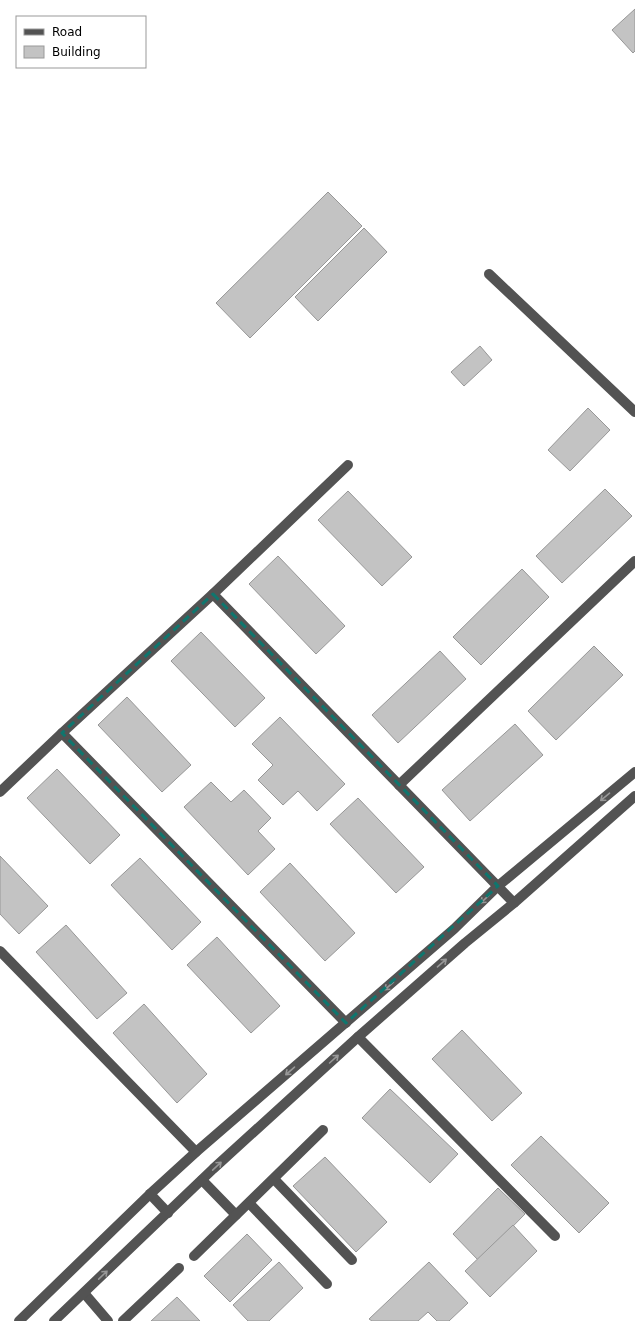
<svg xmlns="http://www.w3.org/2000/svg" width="635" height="1321" font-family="'DejaVu Sans',sans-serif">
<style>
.building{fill:#c3c3c3;stroke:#979797}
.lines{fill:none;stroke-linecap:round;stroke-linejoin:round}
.minor{stroke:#535353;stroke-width:10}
.oneway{stroke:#989898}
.marked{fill:none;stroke:#0f766e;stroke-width:3;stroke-dasharray:8 5;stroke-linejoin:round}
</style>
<rect width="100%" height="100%" fill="#fff"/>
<!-- building -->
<g class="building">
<path d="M635 9V51L633 53 612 30Z"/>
<path d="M328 192 362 226 250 338 216 303Z"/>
<path d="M364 228 387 252 318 321 295 297Z"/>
<path d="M480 346 492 360 464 386 451 372Z"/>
<path d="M588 408 610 430 570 471 548 450Z"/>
<path d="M605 489 632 516 562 583 536 556Z"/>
<path d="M348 491 412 557 382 586 318 520Z"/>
<path d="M278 556 345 626 316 654 249 584Z"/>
<path d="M522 569 549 597 481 665 453 637Z"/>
<path d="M201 632 265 698 235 727 171 661Z"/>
<path d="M594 646 623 675 556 740 528 711Z"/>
<path d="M440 651 466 679 398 743 372 715Z"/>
<path d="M127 697 191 765 162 792 98 725Z"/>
<path d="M280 717 345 784 317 811 298 791 283 805 258 780 273 765 252 744Z"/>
<path d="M515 724 543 755 470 821 442 790Z"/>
<path d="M57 769 120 835 90 864 27 798Z"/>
<path d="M211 782 231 802 244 790 271 818 258 831 275 849 248 875 184 807Z"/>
<path d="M358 798 424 867 396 893 330 824Z"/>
<path d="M0 856 48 906 19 934 0 914Z"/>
<path d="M140 858 201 922 172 950 111 885Z"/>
<path d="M290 863 355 933 325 961 260 892Z"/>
<path d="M66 925 127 993 97 1019 36 952Z"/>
<path d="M217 937 280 1006 251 1033 187 965Z"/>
<path d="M144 1004 207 1074 177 1103 113 1033Z"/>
<path d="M462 1030 522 1093 492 1121 432 1059Z"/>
<path d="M390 1089 458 1154 430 1183 362 1118Z"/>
<path d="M541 1136 609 1203 579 1233 511 1165Z"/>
<path d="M325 1157 387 1222 356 1252 293 1186Z"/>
<path d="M498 1188 525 1214 479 1261 453 1234Z"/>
<path d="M513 1225 537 1251 490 1297 465 1271Z"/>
<path d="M247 1234 272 1260 230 1302 204 1276Z"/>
<path d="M279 1262 303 1288 269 1321H248L233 1305Z"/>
<path d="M429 1262 468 1303 449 1321H437L428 1312 418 1321H372L369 1319Z"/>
<path d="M177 1297 200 1321H151Z"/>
</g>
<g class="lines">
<!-- minor -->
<g class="minor">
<path d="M489 274 635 412"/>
<path d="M213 594 514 903"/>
<path d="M62 733 346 1023"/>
<path d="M399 785 635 561"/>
<path d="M0 792 62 733 213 594 348 465"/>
<path d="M0 951 196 1152"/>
<path d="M358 1037 555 1236"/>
<path d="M274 1179 352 1260"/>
<path d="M202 1180 236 1215"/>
<path d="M150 1194 168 1213"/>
<path d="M249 1203 327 1284"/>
<path d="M194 1256 323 1130"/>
<path d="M84 1293 108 1321"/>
<path d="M19 1321 150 1194 196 1152 454 929 498 886 635 772"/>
<path d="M54 1321 213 1169 358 1037 465 943 514 903 635 796"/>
<path d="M123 1321 179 1268"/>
</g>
</g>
<!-- one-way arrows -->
<defs><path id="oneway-shaft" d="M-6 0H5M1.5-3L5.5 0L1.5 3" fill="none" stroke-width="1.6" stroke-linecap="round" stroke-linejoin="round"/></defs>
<g class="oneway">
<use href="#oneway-shaft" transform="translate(605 797) rotate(140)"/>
<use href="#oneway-shaft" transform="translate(485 899) rotate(136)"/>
<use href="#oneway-shaft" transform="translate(442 963) rotate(-41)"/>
<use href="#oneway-shaft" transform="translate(389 986) rotate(139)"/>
<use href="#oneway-shaft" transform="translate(334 1059) rotate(-42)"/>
<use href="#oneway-shaft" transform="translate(290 1071) rotate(139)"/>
<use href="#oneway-shaft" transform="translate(217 1166) rotate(-43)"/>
<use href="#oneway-shaft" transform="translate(103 1275) rotate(-44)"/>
</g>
<!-- marked area -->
<path class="marked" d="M213 594 498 886 346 1023 62 733Z"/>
<!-- legend -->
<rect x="16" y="16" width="130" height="52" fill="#ffffff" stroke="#999999"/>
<rect x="24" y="29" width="20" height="6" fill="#535353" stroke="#999999"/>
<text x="52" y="36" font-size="12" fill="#000000">Road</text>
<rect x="24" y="46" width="20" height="12" fill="#c3c3c3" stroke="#999999"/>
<text x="52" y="56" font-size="12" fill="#000000">Building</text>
</svg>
